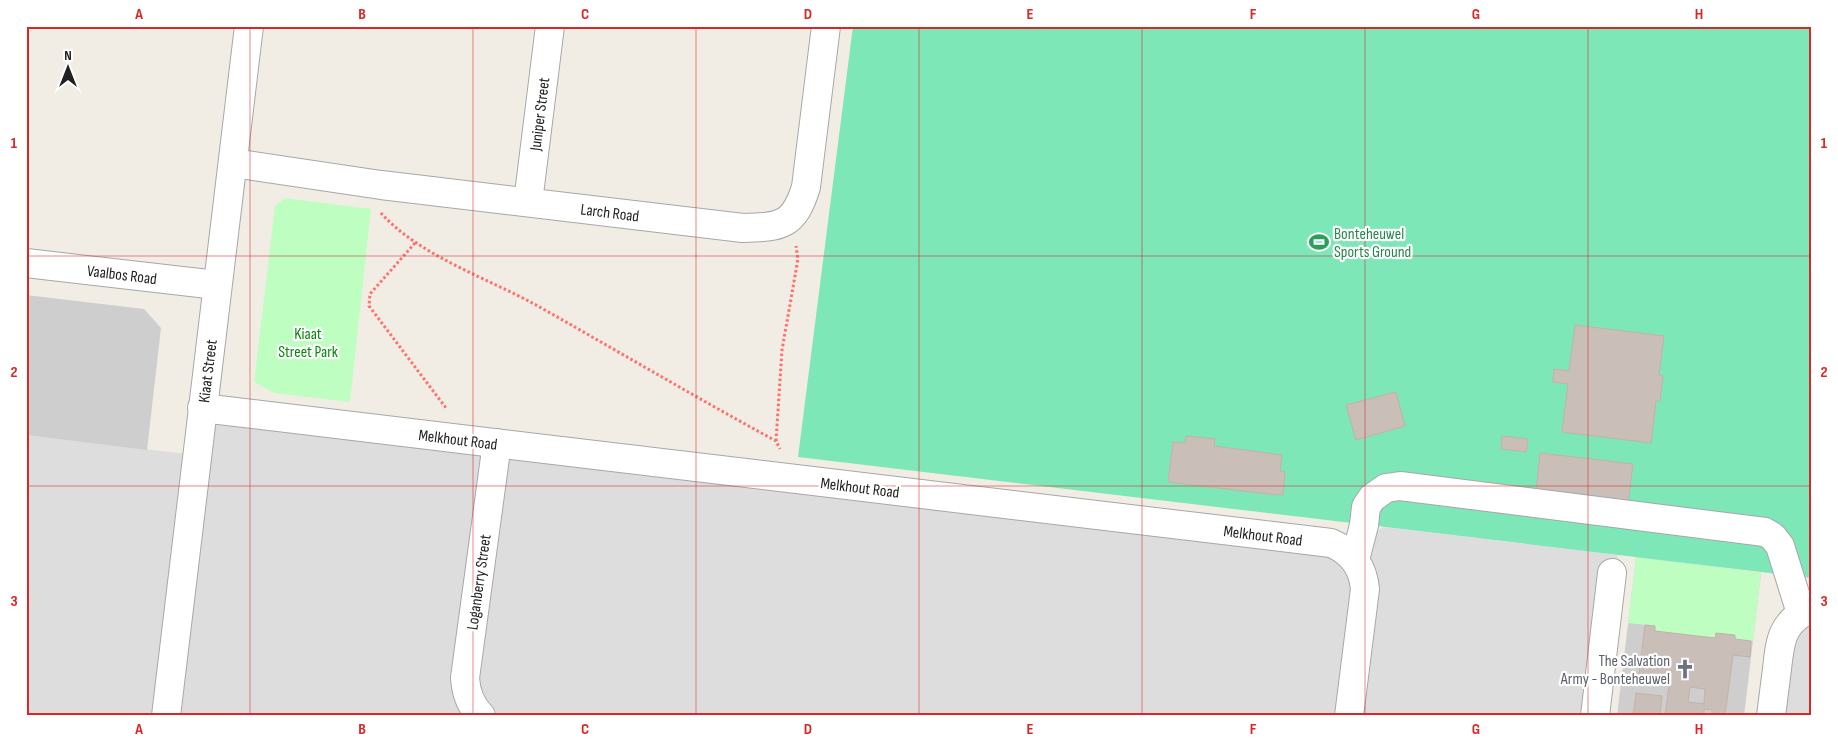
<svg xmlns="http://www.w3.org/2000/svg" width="1838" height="742" font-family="'Sofia Sans Condensed',sans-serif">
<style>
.residential{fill:#dedddd}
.religious{fill:#cecece}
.park{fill:#bffec1}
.pitch{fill:#7de7b8}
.building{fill:#cabfb8;stroke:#c4b2a6;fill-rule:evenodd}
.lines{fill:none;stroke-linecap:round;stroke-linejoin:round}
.minor-casing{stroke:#a7a7a7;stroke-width:30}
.path{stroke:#ff7069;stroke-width:3;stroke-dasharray:2.5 2.5;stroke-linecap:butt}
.minor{stroke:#fff;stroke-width:28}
.grid{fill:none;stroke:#d62828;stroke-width:1;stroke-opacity:0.55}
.labels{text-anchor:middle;stroke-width:4.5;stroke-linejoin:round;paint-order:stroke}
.street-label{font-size:16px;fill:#202020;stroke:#fff}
.leisure-label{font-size:16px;fill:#27864d;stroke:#fff;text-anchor:start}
.park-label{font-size:16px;fill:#018a06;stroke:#fff}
.worship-label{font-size:16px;fill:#5b616d;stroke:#fff;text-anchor:end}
.neatline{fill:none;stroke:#d62828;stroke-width:2}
.grid-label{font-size:16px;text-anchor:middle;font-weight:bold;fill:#d62828}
</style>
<rect width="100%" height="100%" fill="#f1ede5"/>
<!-- residential -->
<g class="residential">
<path d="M200 406 1351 551 1383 527 1618 555 1599 716H26V435L195 455Z"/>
<path d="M1812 610V716H1773L1781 643Z"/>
</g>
<!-- religious -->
<g class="religious">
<path d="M26 295 144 309 161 328 147 450 26 435Z"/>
<path d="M1636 557 1761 573 1744 716H1617Z"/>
</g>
<!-- park -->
<g class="park">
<path d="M285 198 371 209 350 402 274 393 254 382 275 206Z"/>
<path d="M1636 557 1761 573 1753 641 1735 639V635L1716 633 1715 638 1655 631V626L1628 623Z"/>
</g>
<!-- pitch -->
<path class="pitch" d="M853 26H1812V578L798 457Z"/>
<!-- building -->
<g class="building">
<path d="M1575 325 1664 336 1659 375 1663 376 1660 401H1656L1651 443 1562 432 1568 384 1553 382 1554 369 1569 371Z"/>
<path d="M1396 392 1405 426 1356 440 1346 405Z"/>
<path d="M1186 436 1215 439 1214 446 1282 455 1280 471 1285 472 1283 495 1277 494V495L1168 482 1173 442 1185 443Z"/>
<path d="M1502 436 1528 439 1526 452 1501 449Z"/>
<path d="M1540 453 1633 464 1628 504 1536 492Z"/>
<path d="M1645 625 1655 626V631L1715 638 1716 633 1735 635V639L1751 641 1750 657 1733 655 1725 715 1712 714V710L1704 709V716H1665L1669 685 1638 681ZM1690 687 1705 689 1704 704 1688 702Z"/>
<path d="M1636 693 1662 696 1660 716H1633Z"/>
</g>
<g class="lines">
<defs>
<g id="minor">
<path d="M233 163 381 185 743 228C781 227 794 226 806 187L826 26"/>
<path d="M528 202 550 26"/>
<path d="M26 263 217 285"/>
<path d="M202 408 1331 543C1352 552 1363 567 1365 589L1349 716"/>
<path d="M1355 560 1364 525 1366 507 1372 498 1386 488 1400 486 1765 532 1773 537 1780 546 1801 613"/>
<path d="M166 716 249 26"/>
<path d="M481 716C470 705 466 693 465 678L497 443"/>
<path d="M1595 716 1612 573"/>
<path d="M1771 716C1773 700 1775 684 1777 669 1780 640 1782 621 1812 608"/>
</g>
</defs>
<!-- minor casing -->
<use href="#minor" class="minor-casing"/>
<!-- path -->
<g class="path">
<path d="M381 213C418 255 487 278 536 305 616 350 695 397 776 441L780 449"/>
<path d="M415 243 370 294 369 306 446 408"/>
<path d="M776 441 782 350 798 259 796 246"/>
</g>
<!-- minor -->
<use href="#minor" class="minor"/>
</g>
<!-- grid -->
<path class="grid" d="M250 26V716M473 26V716M696 26V716M919 26V716M1142 26V716M1365 26V716M1588 26V716M26 256H1812M26 486H1812"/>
<!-- icons -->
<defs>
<symbol id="stadium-bare" viewBox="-9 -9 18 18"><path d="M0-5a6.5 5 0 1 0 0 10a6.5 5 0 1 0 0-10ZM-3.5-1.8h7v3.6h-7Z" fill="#2e9e5b" stroke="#fff" stroke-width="2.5" paint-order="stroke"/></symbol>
<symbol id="church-bare" viewBox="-9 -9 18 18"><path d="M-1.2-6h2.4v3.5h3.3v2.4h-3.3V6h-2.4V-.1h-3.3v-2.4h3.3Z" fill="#6b7280" stroke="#fff" stroke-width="2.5" paint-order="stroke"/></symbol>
</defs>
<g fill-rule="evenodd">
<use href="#stadium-bare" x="1305" y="228" width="28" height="28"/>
<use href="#church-bare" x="1671" y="655" width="28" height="28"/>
</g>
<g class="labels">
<!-- street labels -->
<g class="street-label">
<text transform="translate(539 114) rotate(-83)" y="6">Juniper Street</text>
<text transform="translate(610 212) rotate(7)" y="6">Larch Road</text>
<text transform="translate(122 274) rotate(7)" y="6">Vaalbos Road</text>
<text transform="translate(207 371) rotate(-83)" y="6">Kiaat Street</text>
<text transform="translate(458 439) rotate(7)" y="6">Melkhout Road</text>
<text transform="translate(860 487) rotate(7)" y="6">Melkhout Road</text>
<text transform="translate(1263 535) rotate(7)" y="6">Melkhout Road</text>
<text transform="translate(478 582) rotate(-82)" y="6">Loganberry Street</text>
</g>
<!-- leisure labels -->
<g class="leisure-label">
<text x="1334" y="239">Bonteheuwel<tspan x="1334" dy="18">Sports Ground</tspan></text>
</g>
<!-- park labels -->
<g class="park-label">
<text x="308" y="339">Kiaat<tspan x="308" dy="18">Street Park</tspan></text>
</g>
<!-- worship labels -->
<g class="worship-label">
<text x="1670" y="666">The Salvation<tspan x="1670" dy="18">Army - Bonteheuwel</tspan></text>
</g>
</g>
<!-- border -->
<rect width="1838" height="742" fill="none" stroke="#ffffff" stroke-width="55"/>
<!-- north arrow -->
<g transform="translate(68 68)" stroke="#ffffff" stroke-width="4" paint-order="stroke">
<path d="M0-4L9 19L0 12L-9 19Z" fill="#202020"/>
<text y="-8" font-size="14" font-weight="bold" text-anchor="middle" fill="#202020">N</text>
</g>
<rect x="28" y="28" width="1782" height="686" class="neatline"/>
<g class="grid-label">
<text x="139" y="19">A</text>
<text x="362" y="19">B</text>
<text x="585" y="19">C</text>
<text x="808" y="19">D</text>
<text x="1030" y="19">E</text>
<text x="1253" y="19">F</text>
<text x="1476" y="19">G</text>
<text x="1699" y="19">H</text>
<text x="14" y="148">1</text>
<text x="1824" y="148">1</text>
<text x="14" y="377">2</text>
<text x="1824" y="377">2</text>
<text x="14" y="606">3</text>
<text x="1824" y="606">3</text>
<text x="139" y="734">A</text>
<text x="362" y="734">B</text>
<text x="585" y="734">C</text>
<text x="808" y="734">D</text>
<text x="1030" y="734">E</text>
<text x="1253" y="734">F</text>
<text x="1476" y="734">G</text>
<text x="1699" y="734">H</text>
</g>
</svg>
